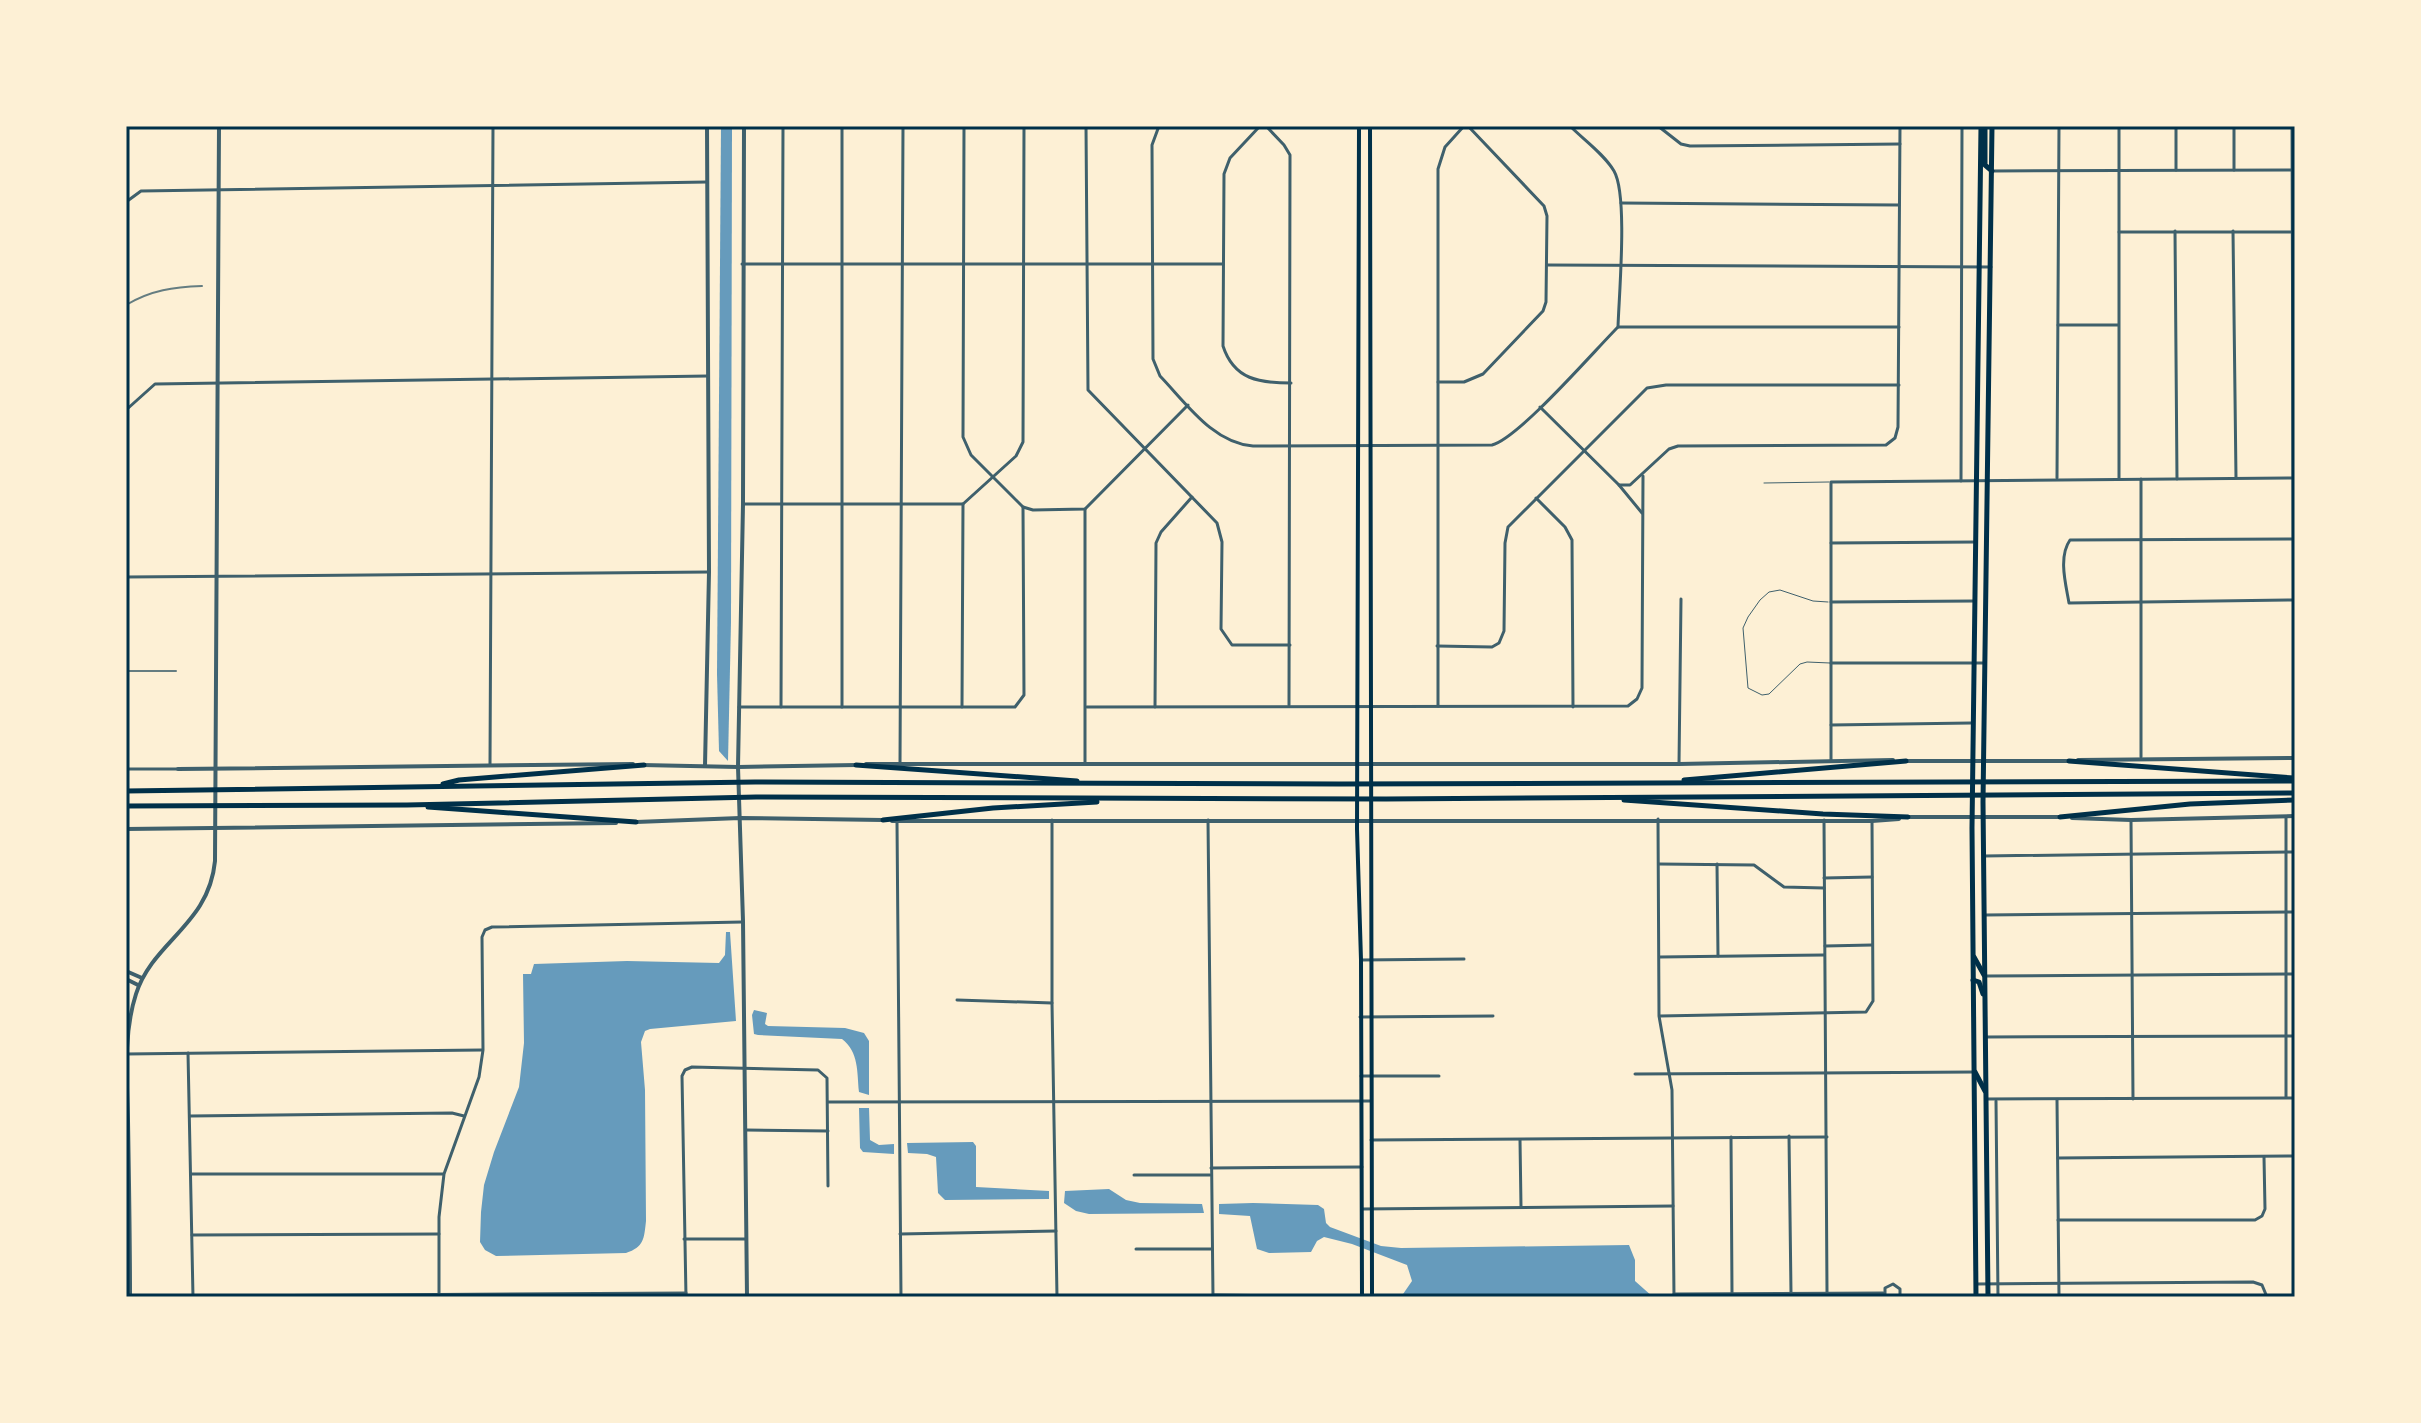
<svg xmlns="http://www.w3.org/2000/svg" width="2421" height="1423" font-family="Lato,sans-serif">
<style>
.water{fill:#669bbc}
.lines{fill:none;stroke-linecap:round;stroke-linejoin:round}
.service{stroke:#3f606c;stroke-width:1}
.minor{stroke:#3f606c;stroke-width:3}
.tertiary{stroke:#3f606c;stroke-width:4}
.secondary{stroke:#003049;stroke-width:4}
.primary{stroke:#003049;stroke-width:5}
.motorway{stroke:#003049;stroke-width:5}
.rail{stroke:#657d81;stroke-width:2}
.neatline{fill:none;stroke:#003049;stroke-width:3}
</style>
<rect width="100%" height="100%" fill="#fdf0d5"/>
<!-- water -->
<g class="water">
<path d="M721 126H732L731 622 728 761 719 751 717 674Z"/>
<path d="M726 932H730L736 1021 650 1029 645 1031 641 1042 645 1090 646 1221C644 1239 644 1247 626 1253L496 1256 485 1250 480 1242 481 1212 484 1185 494 1152 519 1087 524 1043 523 974H531L534 964 627 961 719 963 725 955Z"/>
<path d="M754 1010 767 1013 765 1024 768 1026 845 1028 864 1033 869 1041V1095L859 1092C857 1072 859 1052 842 1039L758 1035 754 1034 752 1015Z"/>
<path d="M859 1108H869L870 1140 879 1145 894 1144V1154L863 1152 860 1148Z"/>
<path d="M973 1142 976 1146V1187L1049 1191V1199L945 1200 938 1193 936 1157 927 1154 908 1153 907 1143Z"/>
<path d="M1109 1189 1126 1200 1140 1203 1202 1204 1204 1213 1089 1214 1076 1211 1064 1203 1065 1191Z"/>
<path d="M1253 1203 1318 1205 1324 1209 1326 1223 1330 1227 1381 1246 1401 1248 1629 1245 1635 1260V1281L1653 1297H1401L1412 1281 1407 1265 1352 1244 1324 1237 1317 1241 1311 1252 1269 1253 1257 1249 1250 1216 1219 1214V1204Z"/>
</g>
<g class="lines">
<!-- service -->
<g class="service">
<path d="M1764 483 1829 482"/>
<path d="M1828 602 1813 601 1780 590 1769 592 1760 600 1748 617 1743 628 1748 688 1762 695 1769 694 1800 664 1807 662 1830 663"/>
</g>
<!-- minor -->
<g class="minor">
<path d="M964 126 963 437 971 455 1023 507 1033 510 1085 509 1188 405"/>
<path d="M1086 126 1088 390 1217 523 1222 542 1221 629 1232 645H1290"/>
<path d="M1159 126 1152 145 1153 359 1160 376C1186 403 1213 443 1253 446L1492 445C1519 438 1594 351 1618 327 1619 294 1628 195 1614 171 1604 154 1584 140 1570 126"/>
<path d="M1260 126 1230 158 1224 174 1223 346C1234 380 1260 383 1291 383"/>
<path d="M1266 126 1284 145 1290 155 1289 705"/>
<path d="M1658 126 1681 144 1690 146 1900 144"/>
<path d="M2176 126V170"/>
<path d="M2234 126V170"/>
<path d="M2292 126 2294 758"/>
<path d="M1992 171 2295 170"/>
<path d="M126 202 141 191 707 182"/>
<path d="M1621 203 1899 205"/>
<path d="M2175 231 2177 479"/>
<path d="M2233 231 2236 478"/>
<path d="M2119 232H2295"/>
<path d="M742 264H1223"/>
<path d="M1547 265 1991 267"/>
<path d="M2058 325H2118"/>
<path d="M1618 327H1899"/>
<path d="M1438 382H1464L1483 374 1543 311 1546 302 1547 216 1544 206 1468 126"/>
<path d="M1540 407 1619 485 1642 513"/>
<path d="M126 410 155 384 708 376"/>
<path d="M2057 478 2059 126"/>
<path d="M2119 478V126"/>
<path d="M2141 479V757"/>
<path d="M1961 481 1962 126"/>
<path d="M1619 485H1630L1669 449 1678 446 1886 445 1895 438 1898 427 1900 126"/>
<path d="M1536 498 1565 527 1572 540 1573 707"/>
<path d="M743 504H963L1016 456 1023 442 1024 126"/>
<path d="M1085 509V764"/>
<path d="M2295 539 2070 540C2058 557 2066 585 2069 603L2295 600"/>
<path d="M1831 543 1976 542"/>
<path d="M126 577 709 572"/>
<path d="M1831 602 1975 601"/>
<path d="M1437 646 1492 647 1499 643 1504 631 1505 543 1508 527 1647 388 1666 385H1899"/>
<path d="M1831 663H1983"/>
<path d="M1438 706V169L1445 147 1464 126"/>
<path d="M739 707H1015L1024 695 1023 507"/>
<path d="M781 707 783 126"/>
<path d="M842 707V126"/>
<path d="M962 707 963 504"/>
<path d="M1087 707 1628 706 1637 699 1642 688 1643 476"/>
<path d="M1155 707 1156 543 1161 532 1192 497"/>
<path d="M1831 725 1971 723"/>
<path d="M1831 760V482L2295 478"/>
<path d="M900 764 903 126"/>
<path d="M1679 764 1681 599"/>
<path d="M490 765 493 126"/>
<path d="M126 769H178"/>
<path d="M2286 817V1097"/>
<path d="M1658 819 1659 1016 1672 1090 1674 1297"/>
<path d="M1052 820V1003L1057 1297"/>
<path d="M1208 820 1213 1297"/>
<path d="M1824 820 1827 1292"/>
<path d="M2131 820 2133 1099"/>
<path d="M897 822 901 1297"/>
<path d="M1984 856 2295 852"/>
<path d="M1659 864 1754 865 1784 887 1824 888"/>
<path d="M1717 864 1718 956"/>
<path d="M1824 878 1872 877"/>
<path d="M1985 915 2295 912"/>
<path d="M1825 946 1872 945"/>
<path d="M1660 957 1824 955"/>
<path d="M1361 960 1464 959"/>
<path d="M1987 976 2295 974"/>
<path d="M957 1000 1052 1003"/>
<path d="M1660 1016 1866 1012 1873 1001 1872 821"/>
<path d="M1360 1017 1493 1016"/>
<path d="M1986 1037 2295 1036"/>
<path d="M188 1053 193 1297"/>
<path d="M126 1054 482 1050"/>
<path d="M1635 1074 1974 1072"/>
<path d="M1361 1076H1439"/>
<path d="M1986 1099 2295 1098"/>
<path d="M2057 1100 2059 1297"/>
<path d="M1996 1101 1998 1297"/>
<path d="M828 1102 1371 1101"/>
<path d="M190 1116 452 1113 464 1116"/>
<path d="M746 1130 828 1131"/>
<path d="M1789 1136 1791 1293"/>
<path d="M1731 1137 1732 1293"/>
<path d="M1371 1140 1827 1137"/>
<path d="M1520 1140 1521 1207"/>
<path d="M2058 1158 2295 1156"/>
<path d="M1211 1168 1362 1167"/>
<path d="M191 1174H443"/>
<path d="M1134 1175H1210"/>
<path d="M1362 1209 1673 1206"/>
<path d="M2058 1220H2255L2262 1216 2265 1209 2264 1157"/>
<path d="M900 1234 1056 1231"/>
<path d="M192 1235 439 1234"/>
<path d="M684 1239H746"/>
<path d="M1136 1249H1212"/>
<path d="M1976 1284 2253 1282 2262 1285 2267 1297"/>
<path d="M1674 1294 1883 1293"/>
<path d="M1213 1295 1351 1297"/>
<path d="M193 1296 686 1293"/>
<path d="M439 1297V1217L444 1174 479 1077 483 1050 482 937 485 930 492 927 742 922"/>
<path d="M686 1297 682 1076 685 1070 692 1067 818 1070 827 1078 828 1186"/>
<path d="M1885 1297V1288L1893 1284 1900 1289V1297"/>
</g>
<!-- tertiary -->
<g class="tertiary">
<path d="M744 126 743 504 738 767 743 921 747 1297"/>
<path d="M2078 760 2295 758"/>
<path d="M1906 761H2069"/>
<path d="M866 764H1679L1893 760"/>
<path d="M642 765 738 767 857 765"/>
<path d="M705 766 709 572 707 126"/>
<path d="M178 769 633 764"/>
<path d="M1908 817H2063"/>
<path d="M2072 818 2131 820 2295 816"/>
<path d="M892 821H1872L1899 819"/>
<path d="M636 822 740 818 883 820"/>
<path d="M126 829 616 823"/>
<path d="M126 971 142 978"/>
<path d="M126 979 138 985"/>
<path d="M130 1297C130 1238 129 1179 128 1121 127 1079 123 1034 136 994 153 941 209 925 215 861L219 126"/>
</g>
<!-- secondary -->
<g class="secondary">
<path d="M1359 126 1357 829 1361 960 1362 1297"/>
<path d="M1370 126 1372 1297"/>
</g>
<!-- primary -->
<g class="primary">
<path d="M1985 126V165L1992 171"/>
<path d="M1974 957 1984 975"/>
<path d="M1973 980 1979 982 1983 994"/>
<path d="M1975 1072 1985 1091"/>
<path d="M1976 1297 1972 828 1981 126"/>
<path d="M1988 1297 1983 802 1992 126"/>
</g>
<!-- motorway -->
<g class="motorway">
<path d="M2069 761 2294 778"/>
<path d="M856 765 1077 781"/>
<path d="M1684 780 1906 761"/>
<path d="M443 784 459 780 644 765"/>
<path d="M126 791 755 782 1339 784 2295 781"/>
<path d="M1624 800 1823 814 1908 817"/>
<path d="M126 806 407 805 756 797 1386 799 2295 793"/>
<path d="M428 807 636 822"/>
<path d="M2060 817 2190 804 2295 800"/>
<path d="M883 820 993 808 1097 802"/>
</g>
<!-- rail -->
<g class="rail">
<path d="M126 305C151 290 174 287 202 286"/>
<path d="M126 671H176"/>
</g>
</g>
<!-- border -->
<rect width="2421" height="1423" fill="none" stroke="#fdf0d5" stroke-width="256"/>
<rect x="128" y="128" width="2165" height="1167" class="neatline"/>
</svg>
